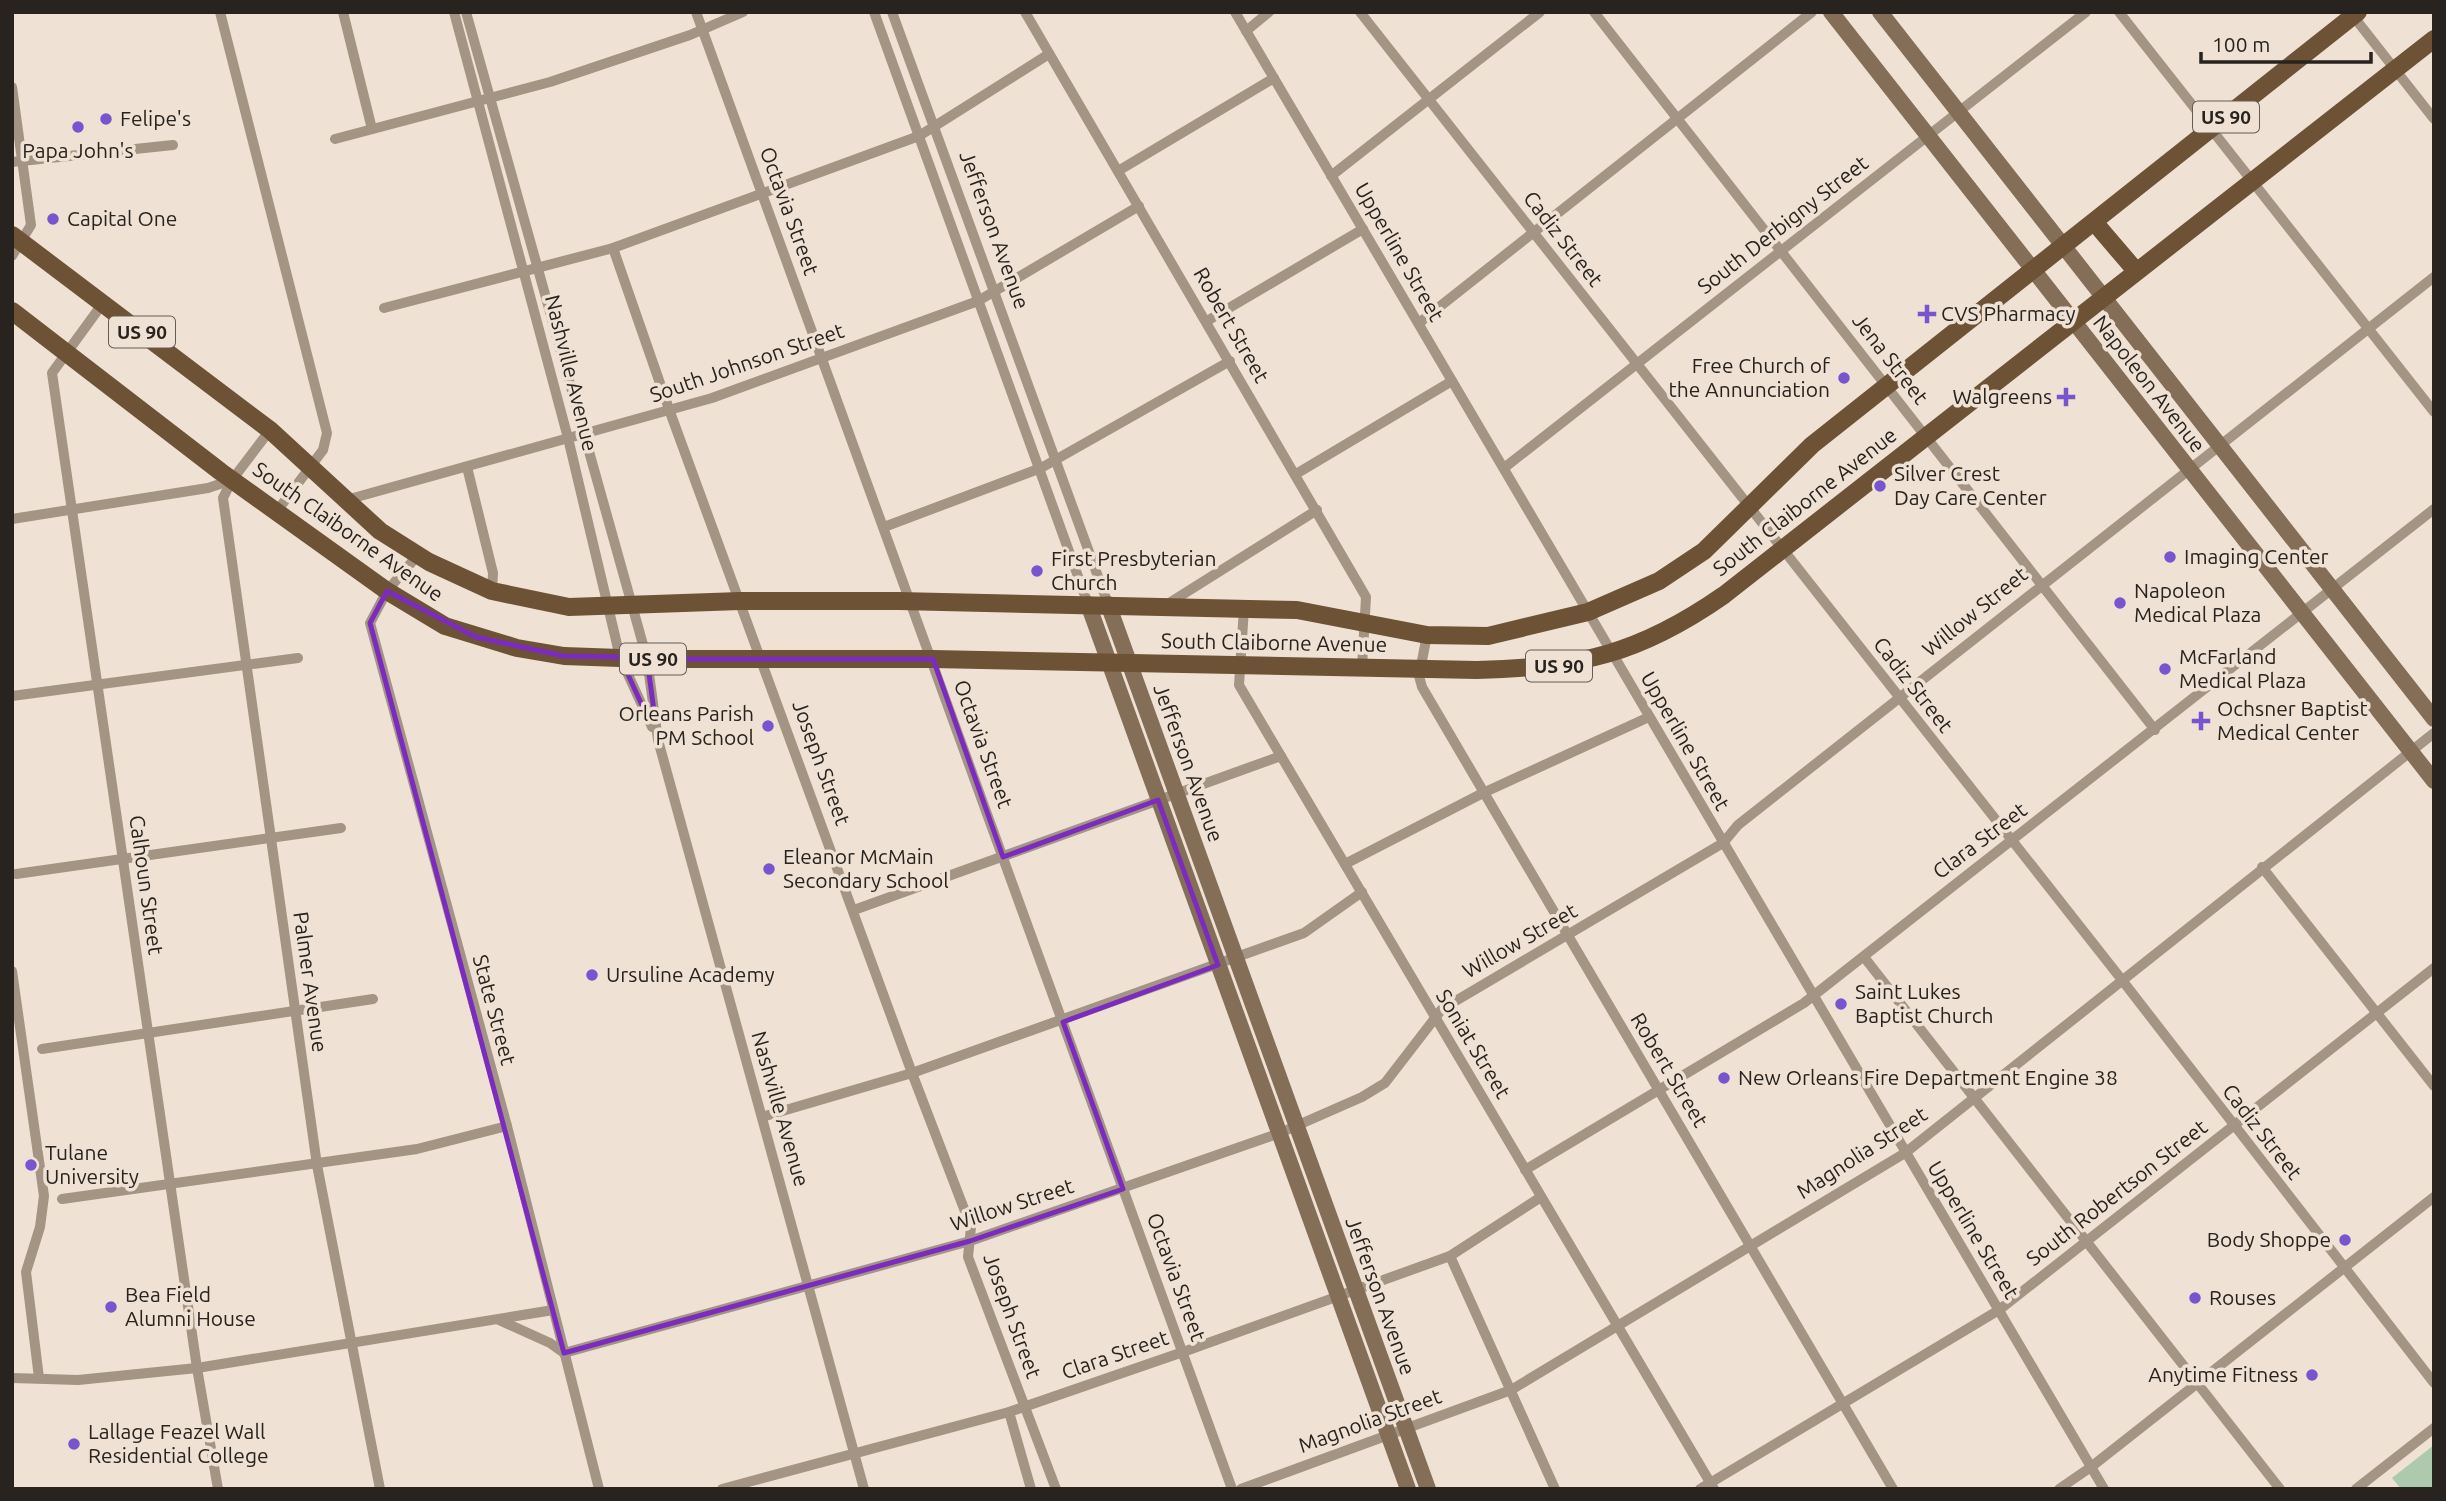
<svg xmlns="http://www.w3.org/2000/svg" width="2446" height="1501" font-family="Ubuntu,sans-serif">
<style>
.green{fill:#adc9ae}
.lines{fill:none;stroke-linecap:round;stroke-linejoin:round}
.street{stroke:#a49484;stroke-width:10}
.secondary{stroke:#856e57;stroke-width:16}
.primary{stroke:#6e5236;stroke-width:18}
.marked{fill:none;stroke:#7b2cbf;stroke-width:5;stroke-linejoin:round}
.poi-dot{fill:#7854ce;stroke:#efe1d4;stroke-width:2.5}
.labels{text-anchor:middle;stroke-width:7;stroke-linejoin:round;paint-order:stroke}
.shield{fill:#efe1d4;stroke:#645c55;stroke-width:2}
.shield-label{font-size:19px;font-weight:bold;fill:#28231e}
.poi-label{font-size:21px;fill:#28231e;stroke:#efe1d4;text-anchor:start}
.street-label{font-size:21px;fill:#28231e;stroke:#efe1d4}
</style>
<rect width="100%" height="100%" fill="#efe1d4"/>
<!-- green -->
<path class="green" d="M2434 1445V1489H2401L2392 1478Z"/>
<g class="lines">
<!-- street -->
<g class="street">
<path d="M220 12 327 433 323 450 277 511"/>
<path d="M343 12 372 129"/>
<path d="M454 12 568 438 620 657 652 727"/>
<path d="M466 12 632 605 647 659 658 740 864 1489"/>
<path d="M696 12 1232 1489"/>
<path d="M874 12 1088 604"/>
<path d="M892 12 1108 604"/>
<path d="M1025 12 1366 597 1362 668"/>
<path d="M1235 12 2104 1489"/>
<path d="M1360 12 2122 980 2434 1383"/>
<path d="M1594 12 2155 730"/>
<path d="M2119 12 2434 412"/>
<path d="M2350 12 2434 119"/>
<path d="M1246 31 1269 12"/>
<path d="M12 87 31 225 12 256"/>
<path d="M335 139 550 82 690 35 743 12"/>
<path d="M12 162 173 145"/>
<path d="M1118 171 1274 78"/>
<path d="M1331 176 1540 12"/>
<path d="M613 248 670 412 912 1073 971 1227 968 1257 1056 1489"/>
<path d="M103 303 52 373 197 1368 218 1489"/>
<path d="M384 308 613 248 919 136 1049 54"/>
<path d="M1207 321 1363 229"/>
<path d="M1419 323 1812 12"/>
<path d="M270 430 232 480 223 498 317 1165 380 1489"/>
<path d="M467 467 493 573 492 591"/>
<path d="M1504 468 2086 12"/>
<path d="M1296 474 1452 381"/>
<path d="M346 500 712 398 978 301 1139 206"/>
<path d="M12 519 208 488 232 480"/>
<path d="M884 527 1041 468 1230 361"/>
<path d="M417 556 387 591 370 623 507 1126 599 1489"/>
<path d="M1166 605 1317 510"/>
<path d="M1244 608 1239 685 1714 1489"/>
<path d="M1427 635 1419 676 1422 687 1893 1489"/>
<path d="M12 696 298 658"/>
<path d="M1345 864 1483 793 1649 717"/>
<path d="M2262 867 2434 1086"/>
<path d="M16 874 341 828"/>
<path d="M854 910 1281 756"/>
<path d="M1864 957 2280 1489"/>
<path d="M12 971 44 1196 40 1227 26 1272 39 1378"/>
<path d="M42 1049 373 999"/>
<path d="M762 1117 912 1073 1304 933 1362 892"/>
<path d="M1525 1170 1804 1003 2434 509"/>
<path d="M62 1199 417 1149 507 1126"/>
<path d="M1450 1256 1555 1489"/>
<path d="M499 1320 550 1343 564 1353 970 1241 1280 1133 1362 1097 1385 1083 1442 1009 1723 843 1738 825 2434 277"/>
<path d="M12 1378 78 1380 197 1368 553 1310"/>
<path d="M1009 1412 1031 1489"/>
<path d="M722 1489 1009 1412 1183 1352 1450 1256 1541 1197"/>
<path d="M1241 1489 1511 1390 1905 1153 2434 733"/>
<path d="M1700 1489 1999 1310 2434 968"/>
<path d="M2059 1489 2091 1467 2434 1197"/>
<path d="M2356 1489 2434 1428"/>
</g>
<!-- secondary -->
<g class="secondary">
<path d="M1831 12 2434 781"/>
<path d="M1880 12 2434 719"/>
<path d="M1088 604 1408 1489"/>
<path d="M1108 604 1428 1489"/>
</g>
<!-- primary -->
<g class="primary">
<path d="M2095 223 2136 271"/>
<path d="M12 235 270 430 380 531 429 562 492 591 569 607 740 601H899L1297 610 1427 635 1488 636 1588 612 1659 581 1704 551 1812 445 2358 12"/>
<path d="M12 311 221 472 387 591 445 626 517 648 564 656 647 659H933L1477 670C1580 667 1638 655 1724 595L2434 39"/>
</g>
</g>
<!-- marked area -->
<path class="marked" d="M387 591 476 637 564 656 620 657 646 714 654 711 647 659H933L1003 857 1158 800 1218 965 1063 1022 1123 1189 970 1241 564 1353 370 623Z"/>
<!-- markers -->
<g class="poi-dot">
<circle cx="106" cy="119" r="7"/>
<circle cx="78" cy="127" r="7"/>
<circle cx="53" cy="219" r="7"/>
<path d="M1923.5 303.5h7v7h7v7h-7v7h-7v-7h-7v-7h7z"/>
<circle cx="1844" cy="378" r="7"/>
<path d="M2062.5 386.5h7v7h7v7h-7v7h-7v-7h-7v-7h7z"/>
<circle cx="1880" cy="486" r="7"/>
<circle cx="2170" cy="557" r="7"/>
<circle cx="1037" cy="571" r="7"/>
<circle cx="2120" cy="603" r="7"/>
<circle cx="2165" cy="669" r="7"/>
<path d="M2197.5 710.5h7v7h7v7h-7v7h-7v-7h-7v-7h7z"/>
<circle cx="768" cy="726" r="7"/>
<circle cx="769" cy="869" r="7"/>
<circle cx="592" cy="975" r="7"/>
<circle cx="1841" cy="1004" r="7"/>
<circle cx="1724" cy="1078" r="7"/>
<circle cx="31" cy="1165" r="7"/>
<circle cx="2345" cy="1240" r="7"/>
<circle cx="2195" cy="1298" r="7"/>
<circle cx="111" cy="1307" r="7"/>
<circle cx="2312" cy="1375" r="7"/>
<circle cx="74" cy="1444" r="7"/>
</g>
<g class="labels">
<!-- shield labels -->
<g class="shield">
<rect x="2193" y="101.5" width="66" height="31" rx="5"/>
<rect x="109" y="316.5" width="66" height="31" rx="5"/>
<rect x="620" y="643.5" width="66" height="31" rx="5"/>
<rect x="1526" y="650.5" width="66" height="31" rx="5"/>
</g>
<g class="shield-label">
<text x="2226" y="124">US 90</text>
<text x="142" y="339">US 90</text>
<text x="653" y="666">US 90</text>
<text x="1559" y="673">US 90</text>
</g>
<!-- poi labels -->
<g class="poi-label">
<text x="120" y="126">Felipe's</text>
<text x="78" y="158" text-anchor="middle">Papa John's</text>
<text x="67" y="226">Capital One</text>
<text x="1941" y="321">CVS Pharmacy</text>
<text x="1830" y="373" text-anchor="end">Free Church of<tspan x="1830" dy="24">the Annunciation</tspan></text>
<text x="2052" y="404" text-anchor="end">Walgreens</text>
<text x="1894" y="481">Silver Crest<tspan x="1894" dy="24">Day Care Center</tspan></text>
<text x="2184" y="564">Imaging Center</text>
<text x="1051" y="566">First Presbyterian<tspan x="1051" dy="24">Church</tspan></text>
<text x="2134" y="598">Napoleon<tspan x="2134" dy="24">Medical Plaza</tspan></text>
<text x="2179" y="664">McFarland<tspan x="2179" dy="24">Medical Plaza</tspan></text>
<text x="2217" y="716">Ochsner Baptist<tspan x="2217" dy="24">Medical Center</tspan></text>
<text x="754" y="721" text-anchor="end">Orleans Parish<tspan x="754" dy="24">PM School</tspan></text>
<text x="783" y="864">Eleanor McMain<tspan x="783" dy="24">Secondary School</tspan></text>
<text x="606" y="982">Ursuline Academy</text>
<text x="1855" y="999">Saint Lukes<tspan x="1855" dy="24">Baptist Church</tspan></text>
<text x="1738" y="1085">New Orleans Fire Department Engine 38</text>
<text x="45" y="1160">Tulane<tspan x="45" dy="24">University</tspan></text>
<text x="2331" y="1247" text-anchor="end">Body Shoppe</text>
<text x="125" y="1302">Bea Field<tspan x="125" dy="24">Alumni House</tspan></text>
<text x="2209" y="1305">Rouses</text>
<text x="2298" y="1382" text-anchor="end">Anytime Fitness</text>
<text x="88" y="1439">Lallage Feazel Wall<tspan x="88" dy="24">Residential College</tspan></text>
</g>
<!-- street labels -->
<g class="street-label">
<text transform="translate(789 211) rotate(70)" y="7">Octavia Street</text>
<text transform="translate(1783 225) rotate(-38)" y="7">South Derbigny Street</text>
<text transform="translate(994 230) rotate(70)" y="7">Jefferson Avenue</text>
<text transform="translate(1563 239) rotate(52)" y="7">Cadiz Street</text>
<text transform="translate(1399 252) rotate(60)" y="7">Upperline Street</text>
<text transform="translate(1231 325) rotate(60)" y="7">Robert Street</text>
<text transform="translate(1890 359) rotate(52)" y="7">Jena Street</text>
<text transform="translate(747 363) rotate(-19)" y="7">South Johnson Street</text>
<text transform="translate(571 373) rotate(76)" y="7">Nashville Avenue</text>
<text transform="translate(2149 384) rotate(52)" y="7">Napoleon Avenue</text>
<text transform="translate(1805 502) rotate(-38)" y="7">South Claiborne Avenue</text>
<text transform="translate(348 532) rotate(35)" y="7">South Claiborne Avenue</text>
<text transform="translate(1975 612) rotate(-39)" y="7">Willow Street</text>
<text transform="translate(1274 643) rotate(1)" y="7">South Claiborne Avenue</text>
<text transform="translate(1913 685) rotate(52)" y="7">Cadiz Street</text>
<text transform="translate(1685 741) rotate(60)" y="7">Upperline Street</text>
<text transform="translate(983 744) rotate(70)" y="7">Octavia Street</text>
<text transform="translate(821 763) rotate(70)" y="7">Joseph Street</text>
<text transform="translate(1188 763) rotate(70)" y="7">Jefferson Avenue</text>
<text transform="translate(1980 841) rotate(-37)" y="7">Clara Street</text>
<text transform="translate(146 885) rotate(82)" y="7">Calhoun Street</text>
<text transform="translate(1520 941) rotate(-30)" y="7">Willow Street</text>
<text transform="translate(310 982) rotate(82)" y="7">Palmer Avenue</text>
<text transform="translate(494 1010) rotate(75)" y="7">State Street</text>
<text transform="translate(1473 1044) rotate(59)" y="7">Soniat Street</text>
<text transform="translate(1669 1070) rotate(59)" y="7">Robert Street</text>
<text transform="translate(780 1109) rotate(74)" y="7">Nashville Avenue</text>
<text transform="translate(2262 1132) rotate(52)" y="7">Cadiz Street</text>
<text transform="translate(1862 1153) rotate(-33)" y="7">Magnolia Street</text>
<text transform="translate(2117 1193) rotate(-38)" y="7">South Robertson Street</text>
<text transform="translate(1012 1205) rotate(-18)" y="7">Willow Street</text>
<text transform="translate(1973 1230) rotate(59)" y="7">Upperline Street</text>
<text transform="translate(1176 1277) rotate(70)" y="7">Octavia Street</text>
<text transform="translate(1380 1296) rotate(70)" y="7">Jefferson Avenue</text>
<text transform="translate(1012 1316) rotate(70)" y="7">Joseph Street</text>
<text transform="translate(1115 1355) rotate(-19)" y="7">Clara Street</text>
<text transform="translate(1370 1421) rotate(-20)" y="7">Magnolia Street</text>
</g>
</g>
<!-- border -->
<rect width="2446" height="1501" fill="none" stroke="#28231e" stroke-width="28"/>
<!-- scale -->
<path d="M2201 52v10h170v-10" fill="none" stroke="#28231e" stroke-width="3.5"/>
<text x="2212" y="52" font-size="21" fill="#28231e" stroke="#efe1d4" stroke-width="5" paint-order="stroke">100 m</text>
</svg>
